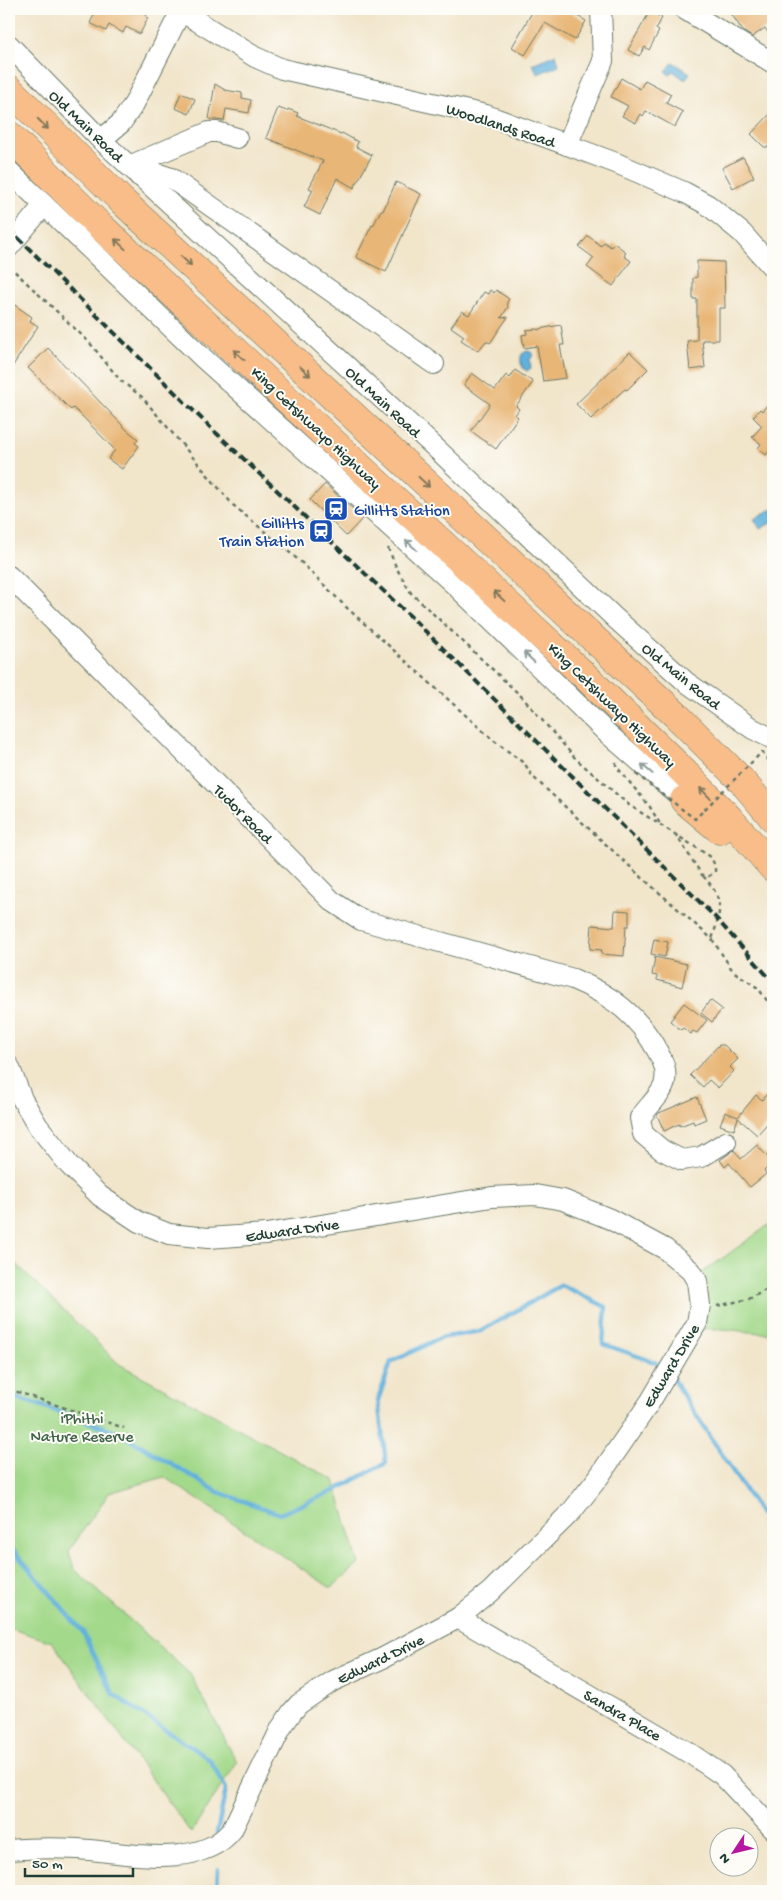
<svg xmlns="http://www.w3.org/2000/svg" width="782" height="1900" font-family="'Gochi Hand',sans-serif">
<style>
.green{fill:#a3d98a;stroke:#618b5f}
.water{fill:#62b1dc;stroke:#407788}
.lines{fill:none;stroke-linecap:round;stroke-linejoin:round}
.stream{stroke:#62b1dc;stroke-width:4.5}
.building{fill:#e8b676}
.minor-casing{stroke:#687868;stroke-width:22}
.highway-casing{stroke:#687868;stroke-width:29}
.path{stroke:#687868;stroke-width:2.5;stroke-dasharray:4 4;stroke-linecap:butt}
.minor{stroke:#fff;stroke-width:20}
.highway{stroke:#f8bd89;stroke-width:28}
.rail{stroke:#1f3d34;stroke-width:4;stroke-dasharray:8 4;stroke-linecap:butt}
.path-bridge{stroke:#687868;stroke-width:2.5;stroke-dasharray:4 4;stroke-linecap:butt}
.oneway{stroke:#81775a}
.oneway2{stroke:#8f9e9a}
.labels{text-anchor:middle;stroke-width:4;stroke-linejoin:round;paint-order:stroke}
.street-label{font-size:16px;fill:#1f3d34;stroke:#fdfcf7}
.transit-label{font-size:16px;fill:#164399;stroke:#fdfcf7;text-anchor:start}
.park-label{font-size:16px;fill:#40644a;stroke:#fdfcf7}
</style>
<rect width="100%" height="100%" fill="#fdfcf7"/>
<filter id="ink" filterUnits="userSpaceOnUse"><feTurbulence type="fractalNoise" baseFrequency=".02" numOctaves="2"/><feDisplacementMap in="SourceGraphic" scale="10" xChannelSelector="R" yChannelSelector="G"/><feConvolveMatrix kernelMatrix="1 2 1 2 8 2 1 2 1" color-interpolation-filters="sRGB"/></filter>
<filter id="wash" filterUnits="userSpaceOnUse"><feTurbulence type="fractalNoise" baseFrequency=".0096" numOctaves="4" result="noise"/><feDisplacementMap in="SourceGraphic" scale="20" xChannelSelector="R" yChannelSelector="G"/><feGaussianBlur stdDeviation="1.12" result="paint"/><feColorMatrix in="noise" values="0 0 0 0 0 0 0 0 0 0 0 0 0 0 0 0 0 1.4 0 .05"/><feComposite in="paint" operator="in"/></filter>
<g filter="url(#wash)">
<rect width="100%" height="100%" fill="#f1e5ca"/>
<!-- green -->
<g class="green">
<path d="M773 1222V1333C749 1334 727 1327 703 1329L702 1273Z"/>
<path d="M9 1261 14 1262 119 1364 334 1480 359 1564 331 1588 164 1477 109 1493 69 1551 74 1569 190 1674 237 1762 191 1833 52 1642 9 1628Z"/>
</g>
<!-- water -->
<g class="water">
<path d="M556 54 559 65 538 74 532 64Z"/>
<path d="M673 62 690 73 685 80 673 71 670 75 666 72Z"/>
<path d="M527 351 531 352 533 355 530 360 531 368 527 371C521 368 519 360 522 354Z"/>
<path d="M773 509V522L760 529 754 519 764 513Z"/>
</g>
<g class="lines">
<!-- stream -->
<g class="stream">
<path d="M672 1378 773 1533"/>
<path d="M9 1396 36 1404 118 1432 218 1492 280 1514 334 1491 386 1463 378 1400 391 1362 440 1338 481 1331 561 1285 606 1307 603 1344 657 1363"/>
<path d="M9 1545 83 1632 113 1694 210 1760 226 1789 217 1833"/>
<path d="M217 1891 218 1869"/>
</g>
</g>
<g id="blocks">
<!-- building -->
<g class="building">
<path d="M97 9H136L147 15 146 17 148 18 140 34 126 27 123 33 109 25 106 31 90 23Z"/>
<path d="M534 9H565L586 21 575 40 545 23 525 55 512 47Z"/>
<path d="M728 9H773V40L765 28 752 37 743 31Z"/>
<path d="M650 11 662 18 656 29 659 31 649 50 645 47 639 56 628 50Z"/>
<path d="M621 78 640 89 645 80 671 94 666 103 683 112 675 127 646 111 643 116 641 114 636 123 622 116 628 106 611 97Z"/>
<path d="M215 84 225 90 242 93V98L251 100 249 113 226 109 224 121 209 119Z"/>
<path d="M181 93 195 99 189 114 175 108Z"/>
<path d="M278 108 287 111 288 109 298 113 297 116 341 134 342 133 358 142 356 147 372 155 354 188 337 178 320 215 304 207 313 190 309 188 323 161 266 138Z"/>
<path d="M773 111V142L768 147H764L751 134Z"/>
<path d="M743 157 754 177 733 188 722 168Z"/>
<path d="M396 182 421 194 386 272 356 257 372 225 373 226 381 210 383 211Z"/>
<path d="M588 236 601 246 604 242 611 247 614 243 626 252 624 256 631 261 613 286 587 267 594 258 579 247Z"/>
<path d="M697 261 724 262 725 308H719V340H702L705 368 690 370 687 341 697 340V299H693V278L697 277Z"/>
<path d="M490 290 494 293 496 290 509 299 507 302 508 307 501 318 508 317 490 343 486 341 478 351 461 340 464 336 451 327 462 311 469 315 484 292 488 294Z"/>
<path d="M9 301 32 317 30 321 38 326 9 372Z"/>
<path d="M561 325 564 345H560L566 378 543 381 537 346 524 348 522 335 527 334 526 330 536 329 539 330V329Z"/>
<path d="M48 348 127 430 138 439 135 443 139 446 122 469 108 459 115 450 79 413 73 408 71 410 28 368Z"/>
<path d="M630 352 648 369 627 390 625 389 591 419 576 404Z"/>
<path d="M515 370 533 382 516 406 519 409 515 415 518 417 496 449 471 431 490 404 464 385 472 373 495 390 506 375 510 378Z"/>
<path d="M773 398V455L769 451 766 455 758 448 761 444 752 437 762 426 753 417 760 409 762 411Z"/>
<path d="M325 484 363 518 346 536 310 500Z"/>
<path d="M615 910 629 911V926H626L624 956 601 954 602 950 590 949 592 925 614 927Z"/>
<path d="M654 939 668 942 665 957 651 954Z"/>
<path d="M655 957 687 964 682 987 657 980V976L652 975Z"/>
<path d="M710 1000 722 1009 712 1022 701 1013Z"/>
<path d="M684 1003 707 1020 697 1033 693 1031 691 1034 683 1028 681 1030 670 1021Z"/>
<path d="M719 1045H724L738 1059 730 1067 734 1071 718 1088 709 1080 703 1087 690 1075Z"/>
<path d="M756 1095 762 1100 766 1095 773 1101V1117L757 1135 738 1118 734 1130 720 1125 725 1112 738 1117Z"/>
<path d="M697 1097 706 1119 694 1124 693 1121 680 1126 679 1124 664 1131 657 1115 659 1113Z"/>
<path d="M757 1145 773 1163 764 1171 766 1174 750 1187 729 1163 725 1167 720 1160 734 1150 741 1159Z"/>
</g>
</g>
</g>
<g filter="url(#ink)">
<use href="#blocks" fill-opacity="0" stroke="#687868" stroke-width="1"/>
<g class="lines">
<defs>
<g id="minor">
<path d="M684 9 773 63"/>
<path d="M181 11 255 57 282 69 486 115 616 163 684 192 708 205 742 233 773 268"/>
<path d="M9 45 101 140 440 452 616 619 686 682 753 729 773 739"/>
<path d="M101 140 121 123 134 104 182 9"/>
<path d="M567 145 603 61 601 9"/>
<path d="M129 166 209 132H217L237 138"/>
<path d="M9 171 203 358 455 585 607 733 684 800"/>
<path d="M139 176 156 173 171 178 434 364"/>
<path d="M9 247 44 205"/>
<path d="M9 576 332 901 361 920 573 979C611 995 638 1015 658 1052 663 1062 667 1069 665 1081 664 1093 647 1107 640 1118L643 1134 662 1150 682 1160 701 1157 726 1142"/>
<path d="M9 1066 22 1099 38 1126 69 1165 100 1196 139 1222 169 1234 208 1238 266 1234 492 1197 535 1195 563 1200 610 1219 665 1249 691 1271 697 1281 700 1305 697 1323 650 1402 598 1478 572 1511 490 1592 458 1618 383 1658 333 1681 299 1704 292 1712 281 1728 232 1830C200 1871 124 1852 78 1849 55 1848 32 1848 9 1850"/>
<path d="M458 1618 691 1754 722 1775 773 1829"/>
</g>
<g id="highway">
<path d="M9 89 122 201 676 715 741 780 773 818"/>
<path d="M9 135 98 224 585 676 676 764 729 818 773 868"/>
<path d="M684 800 720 830"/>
</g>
</defs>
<!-- minor casing -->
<use href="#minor" class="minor-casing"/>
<!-- highway casing -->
<use href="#highway" class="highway-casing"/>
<!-- path -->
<g class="path">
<path d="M9 266 89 342 120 380 142 397 233 505 302 563 346 607 493 740 525 764 532 776 638 874 712 939 733 971 758 988 773 1009"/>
<path d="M388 548 397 569 411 593 522 697 576 759 629 805 711 857 715 866V872L709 876 702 875 676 835"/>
<path d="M616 762V766L650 807 660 824"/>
<path d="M703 876C725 899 721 911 712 939"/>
<path d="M717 1306 749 1299 773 1286"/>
<path d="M9 1389 124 1428"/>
</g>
<!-- minor -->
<use href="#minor" class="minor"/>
<!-- highway -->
<use href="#highway" class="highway"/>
<!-- rail -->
<path class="rail" d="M9 229 212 429 410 616 715 917 773 982"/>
<!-- path-bridge -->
<path class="path-bridge" d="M636 774 695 819 762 752 773 766"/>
</g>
<!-- one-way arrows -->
<defs><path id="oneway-shaft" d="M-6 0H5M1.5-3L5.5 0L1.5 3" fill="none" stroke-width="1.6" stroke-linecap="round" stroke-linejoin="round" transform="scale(1.25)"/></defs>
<g class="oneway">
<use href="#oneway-shaft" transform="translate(43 124) rotate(45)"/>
<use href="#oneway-shaft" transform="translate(120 244) rotate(-137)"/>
<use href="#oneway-shaft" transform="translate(186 261) rotate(43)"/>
<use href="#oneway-shaft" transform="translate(239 355) rotate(-137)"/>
<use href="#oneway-shaft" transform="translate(305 371) rotate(43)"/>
<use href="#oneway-shaft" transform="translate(424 482) rotate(43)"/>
<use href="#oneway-shaft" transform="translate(499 596) rotate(-137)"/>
<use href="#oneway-shaft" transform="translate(705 793) rotate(-134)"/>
</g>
<g class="oneway2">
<use href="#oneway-shaft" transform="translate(411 545) rotate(-138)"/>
<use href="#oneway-shaft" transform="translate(529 657) rotate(-136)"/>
<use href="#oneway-shaft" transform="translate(647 769) rotate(-139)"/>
</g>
</g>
<!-- icons -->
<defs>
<symbol id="station-square" viewBox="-11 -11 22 22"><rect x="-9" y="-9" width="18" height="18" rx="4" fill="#1a4fb4" stroke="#fdfcf7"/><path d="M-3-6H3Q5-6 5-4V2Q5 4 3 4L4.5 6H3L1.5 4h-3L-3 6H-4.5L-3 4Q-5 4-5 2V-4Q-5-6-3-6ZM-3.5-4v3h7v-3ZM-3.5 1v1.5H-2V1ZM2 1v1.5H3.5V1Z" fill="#fff"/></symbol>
</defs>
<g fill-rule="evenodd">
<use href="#station-square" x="322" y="495" width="28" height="28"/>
<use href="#station-square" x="307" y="517" width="28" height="28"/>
</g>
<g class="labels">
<!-- street labels -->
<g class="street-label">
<text transform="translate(501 124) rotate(18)" y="6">Woodlands Road</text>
<text transform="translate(87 125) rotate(44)" y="6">Old Main Road</text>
<text transform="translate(384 401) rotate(43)" y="6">Old Main Road</text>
<text transform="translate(317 427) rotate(43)" y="6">King Cetshwayo Highway</text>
<text transform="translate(682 675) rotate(39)" y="6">Old Main Road</text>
<text transform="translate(613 704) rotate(44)" y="6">King Cetshwayo Highway</text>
<text transform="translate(244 813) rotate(45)" y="6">Tudor Road</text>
<text transform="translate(292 1229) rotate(-8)" y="6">Edward Drive</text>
<text transform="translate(670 1365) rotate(-59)" y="6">Edward Drive</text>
<text transform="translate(380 1658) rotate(-26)" y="6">Edward Drive</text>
<text transform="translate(623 1714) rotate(30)" y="6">Sandra Place</text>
</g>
<!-- transit labels -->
<g class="transit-label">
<text x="354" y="515">Gillitts Station</text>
<text x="304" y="528" text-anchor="end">Gillitts<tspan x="304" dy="18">Train Station</tspan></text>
</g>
<!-- park labels -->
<g class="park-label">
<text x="82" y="1423">iPhithi<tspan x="82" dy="18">Nature Reserve</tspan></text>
</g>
</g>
<!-- margin -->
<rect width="782" height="1900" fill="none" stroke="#fdfcf7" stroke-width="30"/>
<!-- north arrow -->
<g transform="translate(734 1852) rotate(235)"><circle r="24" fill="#fdfcf7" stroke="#a4b0a9"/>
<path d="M0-4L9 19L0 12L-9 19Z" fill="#b5179e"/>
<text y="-8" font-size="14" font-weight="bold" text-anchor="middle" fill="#1f3d34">N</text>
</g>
<!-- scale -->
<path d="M25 1868v8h108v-8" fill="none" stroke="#1f3d34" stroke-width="2.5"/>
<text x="32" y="1868" font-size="15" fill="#1f3d34" stroke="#fdfcf7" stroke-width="4" paint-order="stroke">50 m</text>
</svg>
